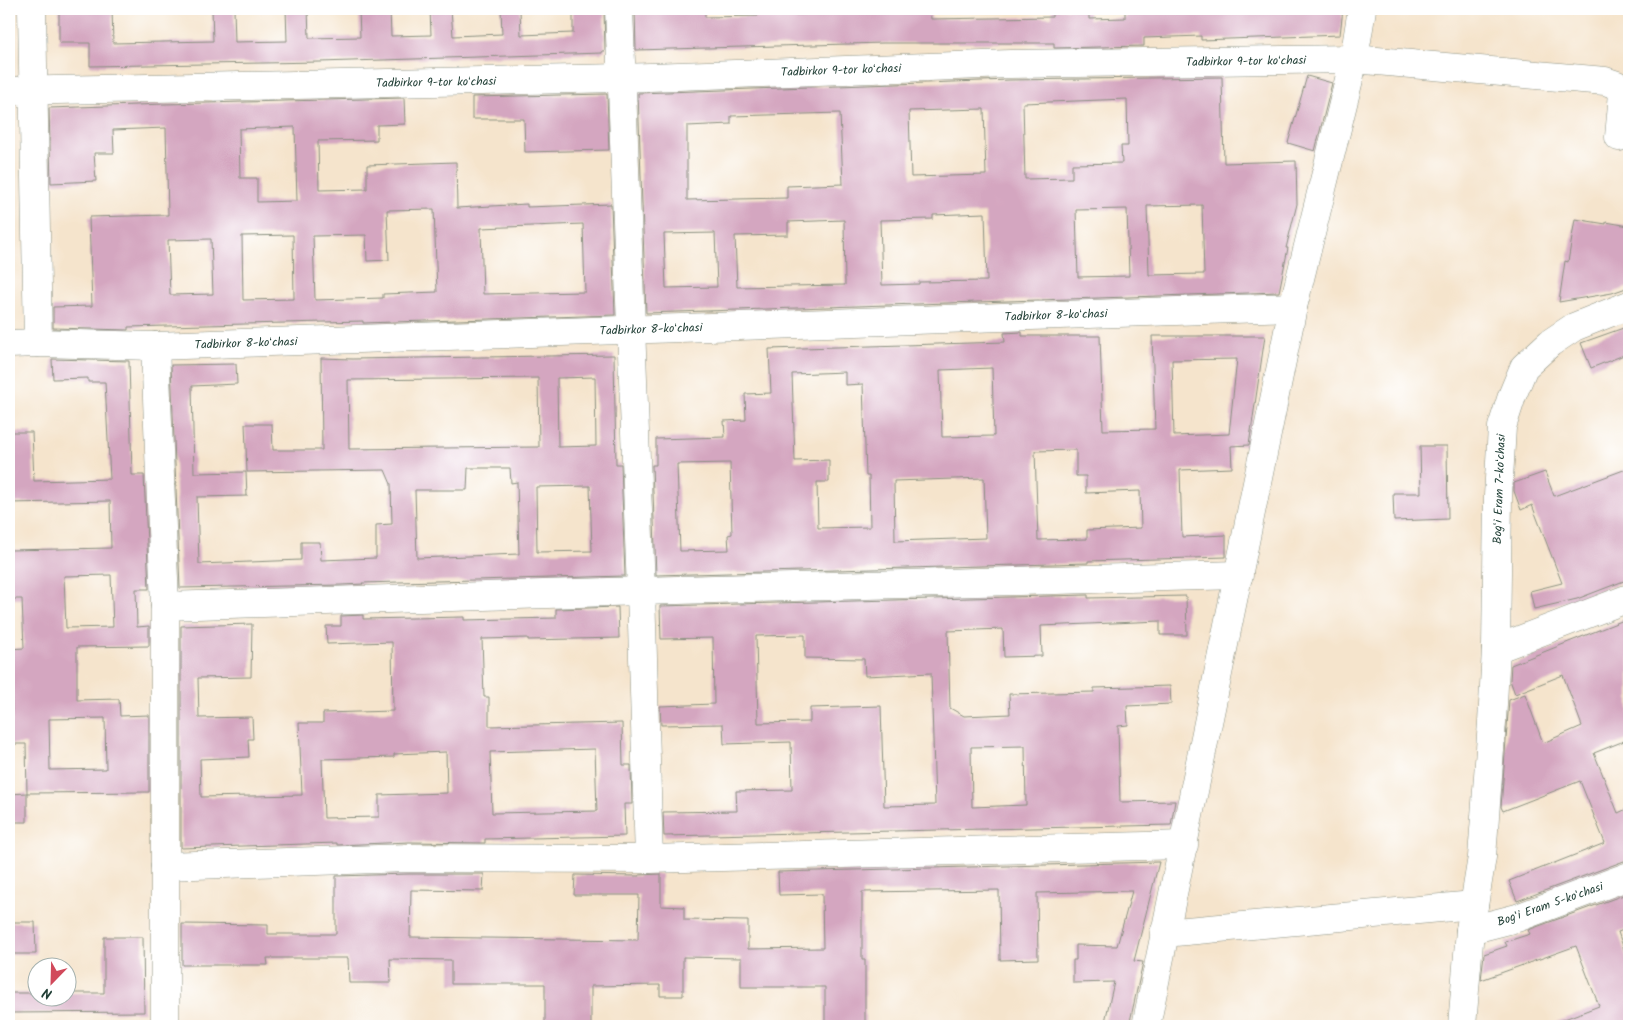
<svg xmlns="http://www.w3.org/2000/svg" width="1638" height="1035" font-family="Kalam,sans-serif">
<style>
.building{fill:#d4a6c0;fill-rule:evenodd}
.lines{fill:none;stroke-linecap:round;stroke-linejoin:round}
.minor-casing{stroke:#8a9080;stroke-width:29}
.minor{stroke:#fff;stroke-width:28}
.labels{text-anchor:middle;stroke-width:4;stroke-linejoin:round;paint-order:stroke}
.street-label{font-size:12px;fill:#1f3d34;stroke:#fff}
</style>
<rect width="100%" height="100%" fill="#fff"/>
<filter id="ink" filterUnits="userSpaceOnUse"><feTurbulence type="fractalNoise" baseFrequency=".02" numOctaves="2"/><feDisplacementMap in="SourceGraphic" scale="10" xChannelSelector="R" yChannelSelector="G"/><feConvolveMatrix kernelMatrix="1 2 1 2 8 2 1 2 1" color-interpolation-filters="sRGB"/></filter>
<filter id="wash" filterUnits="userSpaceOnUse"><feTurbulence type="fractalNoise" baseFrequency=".0096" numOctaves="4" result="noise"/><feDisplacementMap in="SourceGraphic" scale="20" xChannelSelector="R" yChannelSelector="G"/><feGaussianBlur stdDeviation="1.12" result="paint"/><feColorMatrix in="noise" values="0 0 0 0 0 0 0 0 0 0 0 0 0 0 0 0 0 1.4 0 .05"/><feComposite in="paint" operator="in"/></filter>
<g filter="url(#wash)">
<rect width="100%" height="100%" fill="#f5e4cc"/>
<g id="blocks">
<!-- building -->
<g class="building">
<path d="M59 9H112L113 43 213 41 212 9H234L235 42 287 41 286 9H308L309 38 360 37 359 9H390L391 36 431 35 430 9H451L453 36 502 34 501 9H520L521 35 573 33V9H604L605 51H602V53L320 62 90 66V43H59Z"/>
<path d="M635 9H705V17L758 16V9H781V15L835 14V9H930L931 19 1052 17V9H1089V19L1125 18V9H1343L1340 35 1201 40V36L1144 38V46L1054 48V43H883L636 50Z"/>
<path d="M1307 76 1332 83 1315 151 1288 143Z"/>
<path d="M1222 77 1224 163 1296 161 1297 204 1286 248H1288L1279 292 646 313 638 93 1010 80ZM1127 99 1128 146H1121L1122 163 1072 164V178L1025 179 1023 103ZM984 109 986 175 911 177 909 111ZM840 113 843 184 787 186V198L687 200V126L731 124V116ZM1202 205 1204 274 1149 275 1147 206ZM1127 209 1129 276 1078 277 1076 210ZM985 213 987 281 919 282V284L882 285 880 220 933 219V215ZM844 220 845 285 737 287 735 236 788 235V222ZM715 233 717 287 666 288 664 234Z"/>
<path d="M607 94 609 150 525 152 524 119H472V97Z"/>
<path d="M404 98 405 124 377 125V140L318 141 319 190 367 189V165L456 162 457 208 527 204V207L611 204 615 315 363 323V321L128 327V330L53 328V307L92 306 89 217 168 215 166 128 113 130 114 153H94L96 181 51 183 49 108 165 104ZM295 127 297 201 257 202V178H240L239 129ZM434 209 437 292 383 294V298L315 300 313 236 366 235 367 261 389 260 387 210ZM583 224 585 292 483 294 481 228ZM293 235 294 299 243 300 242 236ZM211 239 213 294 170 295 168 240Z"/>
<path d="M1575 219 1606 224V222L1629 226V287L1612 293 1559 302 1565 261 1568 262Z"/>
<path d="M1629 326V353L1591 368 1581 343Z"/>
<path d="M1022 332V336H1100L1103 430 1155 429 1152 336H1265L1249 445 1231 446 1232 468 1180 470 1182 537 1226 535V557L1088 561V563L656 575 652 465H656V439L725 437 724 421 746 420 745 394 771 393 769 349 1005 342 1004 333ZM1237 359 1229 434 1174 436 1172 360ZM992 368 994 436 942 437 940 370ZM845 372V385L863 384 866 476H869L870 527 818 528 817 482H829V460L795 461 792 374ZM1076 450V476H1086V493L1140 491 1141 528 1087 530V539L1038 540 1035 451ZM730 463 732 534 728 535 729 550 680 551 677 464ZM984 478 986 538 895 541 894 481Z"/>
<path d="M614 355 616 464H621L625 576 362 583 363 584 341 585 180 588 171 365 236 364 237 384 192 386 194 473 246 472 247 496 197 497 199 564 301 560V542H320L321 560 376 558V525L392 524 391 484 385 470 247 472 245 424H272L273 450H322L321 358 352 359ZM595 377 596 446 558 447 557 378ZM538 378 539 447 349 449 348 380ZM468 468H510L511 483 517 482 519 554 417 558 415 490H467ZM590 486 592 551 537 552 536 487Z"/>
<path d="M52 359 129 361 132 475H144L149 589H136L137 627 149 626V646L77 647V700L119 699 120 716 149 715V792L27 793 26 744H9V722H12L11 671H9V649L24 648 22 599H9V550L111 548 110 501 9 503V432H32L34 481 110 479 105 382H88V378L53 379ZM111 575 113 627 66 628 64 576ZM105 718 106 769 50 770 49 719Z"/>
<path d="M1420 446H1447L1448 519 1394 521 1393 493H1421Z"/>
<path d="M1629 468V579L1577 599 1534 609 1530 591 1562 583 1532 505 1521 510 1514 491V483L1545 472 1554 496Z"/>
<path d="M1088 595V598L1186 596 1187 635H1160V621L1041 626 1042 656 1004 657 1003 629 948 631 950 708 964 716 1010 714 1009 694 1094 692V688L1170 686 1171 704 1127 706 1128 725 1118 726 1120 802 1175 801 1171 825 664 836 663 812 737 811 736 791 792 790 791 742 724 744 723 724 661 725 660 706 714 704 713 638 661 639 660 606ZM805 635V658L864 659 865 676 931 673 935 805 884 806 881 706 810 708V722L758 723 756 636ZM1025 746 1026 805 972 807 971 747Z"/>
<path d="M618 607 619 638 528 640V638L482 639 484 697H489V726L622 723 623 765H631L632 804H624L625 836 485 839V843L409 842 337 845V843L181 848V626L252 624 251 677 198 678 199 718 252 717 253 739H248L249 757 200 759 201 797 302 795 299 723H323V713L393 711 392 642 327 644 326 626H341V616L363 615V619L464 617V620L556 618V609ZM595 749 597 811 492 813 490 752ZM446 752 447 793 379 795V817L324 818 322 759 394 757V754Z"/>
<path d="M1629 618V739L1594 753 1618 813 1629 808V861H1624L1517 901 1509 881 1605 843 1580 781 1503 811 1501 807 1509 700 1525 694 1543 743 1582 726 1563 675 1515 694 1510 680 1511 665Z"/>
<path d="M27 793V822H9V794Z"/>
<path d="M1159 862 1134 961 1143 962 1129 1026H1104L1114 982 1073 983V960H1076V945L1117 946 1132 891 1037 893 1038 959 1000 960 999 890 862 892V960H865V1026H825V987H741V958L683 957V996H660V985L591 986V1026H545V984H451V960L390 959 391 983H349L348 958H267L268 965H182V924L268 925V934H336V876L409 874H484L483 891 411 890 410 937 638 940 639 895H574L575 875 639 876V875L661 874V906L684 907V920L748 921V949L823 948 822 894 779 895 778 872Z"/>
<path d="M1629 893V928L1618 932 1629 964V1026H1551V1024L1599 1006 1576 946 1481 980 1484 954 1507 946 1505 942 1530 934 1528 930Z"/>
<path d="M9 922H35L36 954H9Z"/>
<path d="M104 937H143L144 1012 9 1013V993H38V998H68V993H104Z"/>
</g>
</g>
</g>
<g filter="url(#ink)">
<use href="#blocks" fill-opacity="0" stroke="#8a9080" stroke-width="1"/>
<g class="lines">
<defs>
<g id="minor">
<path d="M32 9 38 343"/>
<path d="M619 9 641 591 649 859"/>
<path d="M9 91 621 78 1010 64 1354 59 1605 81 1617 85 1623 93 1619 137"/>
<path d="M9 344 38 343 155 346 1293 307"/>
<path d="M155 346 165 606V1026"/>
<path d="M165 606 641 591 1239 575"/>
<path d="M1496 649 1629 598"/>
<path d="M165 866 409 858 649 859 1184 845"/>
<path d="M1470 930 1517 918 1629 876"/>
<path d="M1164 933 1474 905"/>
<path d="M1146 1026 1293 307 1354 59 1362 9"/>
<path d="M1462 1026 1470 930 1482 857 1492 722 1496 649 1498 496 1502 427 1512 396 1524 367 1550 343 1574 327 1629 305"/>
</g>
</defs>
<!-- minor casing -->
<use href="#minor" class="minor-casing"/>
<!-- minor -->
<use href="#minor" class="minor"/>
</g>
</g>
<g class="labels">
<!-- street labels -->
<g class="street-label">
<text transform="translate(1246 61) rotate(-1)" y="4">Tadbirkor 9-tor koʻchasi</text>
<text transform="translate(841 70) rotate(-2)" y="4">Tadbirkor 9-tor koʻchasi</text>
<text transform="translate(436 82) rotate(-1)" y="4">Tadbirkor 9-tor koʻchasi</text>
<text transform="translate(1056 315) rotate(-2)" y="4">Tadbirkor 8-koʻchasi</text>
<text transform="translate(651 329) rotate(-2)" y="4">Tadbirkor 8-koʻchasi</text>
<text transform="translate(246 343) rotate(-2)" y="4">Tadbirkor 8-koʻchasi</text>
<text transform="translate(1499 489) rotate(-88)" y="4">Bogʻi Eram 7-koʻchasi</text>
<text transform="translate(1550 904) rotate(-19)" y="4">Bogʻi Eram 5-koʻchasi</text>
</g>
</g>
<!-- margin -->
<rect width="1638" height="1035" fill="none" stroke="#fff" stroke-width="30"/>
<!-- north arrow -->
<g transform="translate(52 982) rotate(203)"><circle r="24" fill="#ffffff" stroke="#a5b1ae"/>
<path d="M0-4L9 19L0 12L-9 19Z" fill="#d1495b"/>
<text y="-8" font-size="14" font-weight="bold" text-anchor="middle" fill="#1f3d34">N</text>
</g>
</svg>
